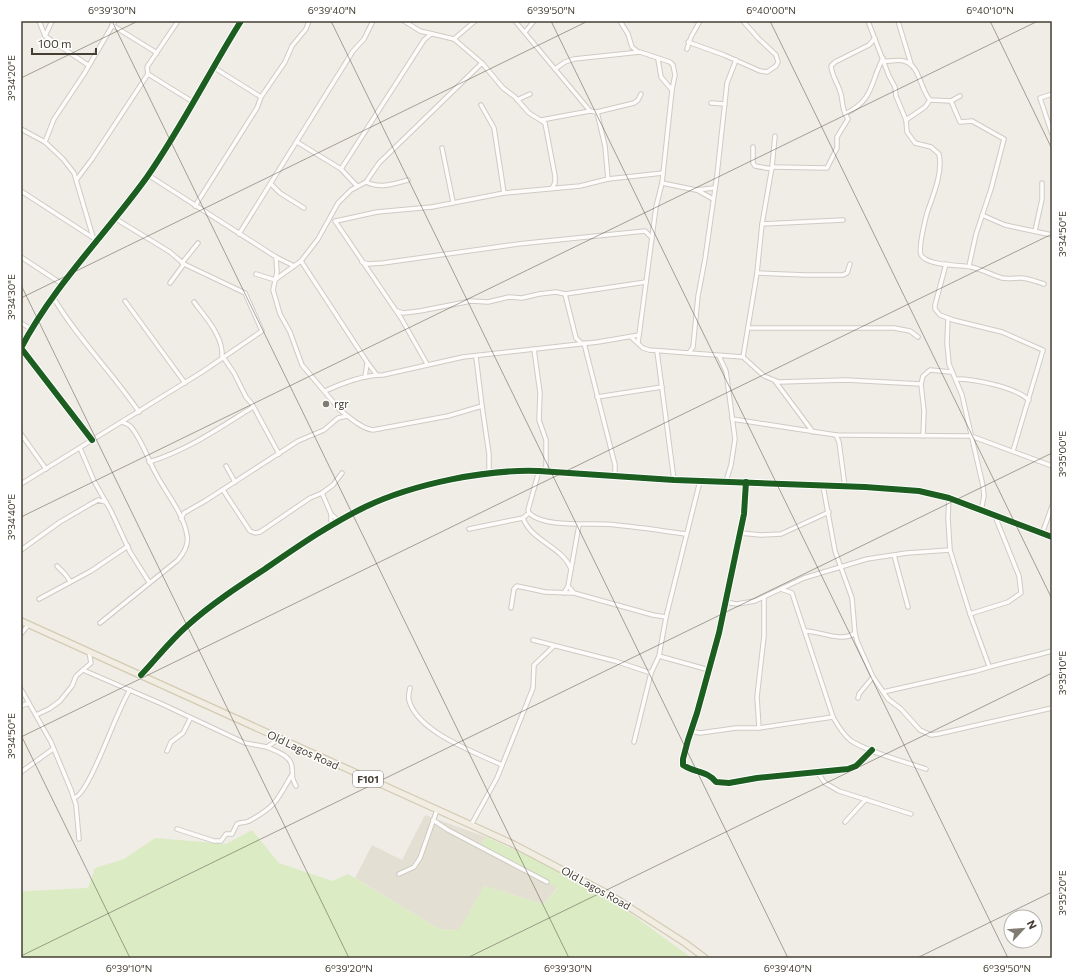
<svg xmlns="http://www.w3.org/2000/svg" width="1073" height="979" font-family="Commissioner,sans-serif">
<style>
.residential{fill:#e4dfd3}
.green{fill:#dbebc4}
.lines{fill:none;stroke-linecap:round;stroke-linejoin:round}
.street-casing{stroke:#cecbc4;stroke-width:5.5}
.secondary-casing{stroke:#cfcbbd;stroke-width:7}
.primary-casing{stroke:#d3cbb3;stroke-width:8}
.street{stroke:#fdfcfb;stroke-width:3.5}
.secondary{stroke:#f6f4ed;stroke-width:5}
.primary{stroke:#f1ede2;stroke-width:5.5}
.cycleway-casing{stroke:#fff;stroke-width:8}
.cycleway{stroke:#1b5e20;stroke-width:6}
.ticks{fill:none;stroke:#453f33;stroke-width:1;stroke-opacity:0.45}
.poi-dot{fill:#817c72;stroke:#fff;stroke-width:1.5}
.labels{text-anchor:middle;stroke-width:3;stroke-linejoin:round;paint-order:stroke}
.shield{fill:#fff;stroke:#7d7970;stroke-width:1}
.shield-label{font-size:10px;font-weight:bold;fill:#453f33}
.poi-label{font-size:11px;fill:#453f33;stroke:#fff;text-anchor:start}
.street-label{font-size:11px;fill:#453f33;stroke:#fff}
.neatline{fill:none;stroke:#453f33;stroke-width:1.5}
.ticks-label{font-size:10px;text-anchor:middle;fill:#453f33}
</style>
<rect width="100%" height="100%" fill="#f0ede6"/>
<!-- residential -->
<path class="residential" d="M425 815 486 837 481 845 558 887 544 904 484 886 460 930 439 929 355 878 372 845 402 860Z"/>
<!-- green -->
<path class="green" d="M252 830 279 863 332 881 348 874 439 929 459 930 484 886 544 904 558 888 481 845 486 837 569 875 623 908 692 958H21V893L25 891 88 888 95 868 124 859 155 838 226 844Z"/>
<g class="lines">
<defs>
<g id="street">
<path d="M39 21 45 36 88 65"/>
<path d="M404 21 420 31 454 39 482 63 503 88 515 97 529 113 545 123 555 176V183L552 188"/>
<path d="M515 21 590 111"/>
<path d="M620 21 628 34 632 47 637 51"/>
<path d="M868 21 889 76 895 87 896 96 906 120 907 132 915 143 931 147 939 154C943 174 933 195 927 213 925 221 918 248 921 255 927 266 961 265 971 267 981 269 992 275 1002 278 1009 279 1015 278 1021 278 1028 278 1037 282 1044 284"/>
<path d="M898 21 911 64"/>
<path d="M112 25 157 53"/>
<path d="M525 32 534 21"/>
<path d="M45 36 52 21"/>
<path d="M454 39 475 21"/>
<path d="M688 42 724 55 760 71 767 72 776 66 778 62 776 55 758 38 743 21"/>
<path d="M687 49 691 37 700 21"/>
<path d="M658 59 661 77 672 90"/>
<path d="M884 61C891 62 897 59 904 61 920 65 920 89 930 100L951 101 960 122 972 121 1004 139 991 189 976 234 969 266"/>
<path d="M213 67 261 97"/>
<path d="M555 69 565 62 574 59 640 52 670 62 673 65 675 75 672 90 662 183 656 207 638 343"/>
<path d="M148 74 193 102"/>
<path d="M1052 94 1040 98 1052 134"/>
<path d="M517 100 530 94"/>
<path d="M951 101 960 96"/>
<path d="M711 103 725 104"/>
<path d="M481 105 494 128 504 193"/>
<path d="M597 112 605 146 608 179"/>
<path d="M845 114C874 100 870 83 883 58"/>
<path d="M541 120 590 111 597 112 634 103 638 100 641 94"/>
<path d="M906 120 925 107 930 100"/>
<path d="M21 129 45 142 63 159 74 173 93 237"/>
<path d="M45 142 54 119 84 74 115 21"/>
<path d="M297 142 341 169 357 186"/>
<path d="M753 147V163L755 166 772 169"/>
<path d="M442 148 453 202"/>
<path d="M772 167 827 168 837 148V137L848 119C840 107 844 101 840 91 837 82 832 76 831 66L835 62 869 45 875 38"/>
<path d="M341 169 424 40 431 34"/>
<path d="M148 175 276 257 294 266"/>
<path d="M77 179 92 159 148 74 147 67 178 21"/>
<path d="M366 182C380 189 394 184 408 180"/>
<path d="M662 183 696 190 714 188"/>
<path d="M271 184 280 193 304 208"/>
<path d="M697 190 713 199"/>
<path d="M21 191 98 241"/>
<path d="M195 206 257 108 261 97 285 62 292 46 306 29 309 21"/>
<path d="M982 215 1005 225 1052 235"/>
<path d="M335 221 401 318 427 364"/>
<path d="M336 221 377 212 432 207 504 193 580 186 608 179 663 173"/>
<path d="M762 224 843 220"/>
<path d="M1035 231 1042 199V183"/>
<path d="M239 234 353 51 364 39 373 21"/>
<path d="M21 257 62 284"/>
<path d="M276 257 277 272 273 290 280 314 290 332 302 365 340 410C349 417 362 429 373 430L448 416 482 406"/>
<path d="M301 261 367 362 376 374"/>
<path d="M362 262 368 264 383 263 518 244 645 231 652 238"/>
<path d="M182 263 198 243"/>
<path d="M946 264 935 305V309L940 315 953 320 1002 332 1043 350 1013 451"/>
<path d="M757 273 806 275H843L847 273 850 264"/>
<path d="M256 274 275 280"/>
<path d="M276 279 301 261 318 239 338 203 351 190 366 182 379 163 482 63"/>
<path d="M170 283 184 264"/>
<path d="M565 294 576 338 581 343"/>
<path d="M53 297C77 338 112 372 139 412"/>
<path d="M125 301 185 383"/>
<path d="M194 302C206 318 224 337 222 358"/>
<path d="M397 311 403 313 420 311 471 301 488 302 509 297 522 298 539 294 556 292 565 294 646 282"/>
<path d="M948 318 947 343 949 364 962 395 983 486 984 496 981 511"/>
<path d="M21 323 31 329"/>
<path d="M748 328H894L910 331 918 337"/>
<path d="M632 338 643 348 649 350 743 357 764 376 779 382 846 380 921 384"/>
<path d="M584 343 615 465V477"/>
<path d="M21 348 92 440"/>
<path d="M534 349 540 393 539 420 546 440V471"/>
<path d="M657 351 674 480"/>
<path d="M689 353 693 347 698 296 705 259 717 175 727 83 736 60"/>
<path d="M719 356 726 371 735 439 731 465 726 481"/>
<path d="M223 357 234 373 246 397 252 404 279 454"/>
<path d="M476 357 482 406 489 454V473"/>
<path d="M743 357 757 273 762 224 772 167 775 136"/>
<path d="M365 377 367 364"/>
<path d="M956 379C975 379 1015 387 1029 400"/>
<path d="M775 381 813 432"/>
<path d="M325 391C343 383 363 375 383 375L463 357 598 342 639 335"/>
<path d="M597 397 662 387"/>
<path d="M732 419 836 435 971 436 1052 466"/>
<path d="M21 434 46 469"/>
<path d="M836 435 839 442 845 487"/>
<path d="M923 436 924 411 921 384 923 376 930 370 951 372"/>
<path d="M80 448 94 481 111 511 130 552 149 582"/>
<path d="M149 462C188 450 219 428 253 407"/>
<path d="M226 466 235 482"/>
<path d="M539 471 528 510 529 513C545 529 595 522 616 525 639 527 663 531 686 534"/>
<path d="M746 482 744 514 719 633 697 713 688 740 683 759V765C695 773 708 771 716 782L729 783 757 778 848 769 856 766 872 750"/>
<path d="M21 484 202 372 262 331 245 293 184 264 170 252 116 219"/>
<path d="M823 486 835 551 852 598 855 633 857 641 873 677 888 699 901 709 920 730 931 735 938 734 1052 708"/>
<path d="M223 490 250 531 255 533 260 532 310 498 322 493 333 485 342 473"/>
<path d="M322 493 331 514 339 521"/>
<path d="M949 498 948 518 950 550 970 614 989 666"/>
<path d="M529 513 523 518C532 542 562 546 571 569"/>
<path d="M181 519 184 513 205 501 298 441 324 430 338 418 347 416"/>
<path d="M331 525V514"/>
<path d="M469 529 523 518"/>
<path d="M740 533 761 535 781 534 829 512"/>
<path d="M1042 534 1052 506"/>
<path d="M21 550 60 522 89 505 98 500 106 502"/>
<path d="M894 555 908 607"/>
<path d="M57 566 65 574 70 581"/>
<path d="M568 586 574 593 653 615 666 617"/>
<path d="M781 589 792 593 833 717C838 726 843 734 850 740 867 752 906 762 926 769"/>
<path d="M564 593 568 586 579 525"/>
<path d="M39 599 91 571 128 546"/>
<path d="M725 602 737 604 755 601 804 578 867 559 907 553 950 550"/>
<path d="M511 608 514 589 517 586 545 592 573 593"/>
<path d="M970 614 1008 602 1021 593 1019 576 995 516"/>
<path d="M100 623 178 560C184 553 189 545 187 535 183 512 165 492 155 472 148 459 140 436 130 426 128 424 124 423 122 422"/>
<path d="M805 631C820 631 842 643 855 633"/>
<path d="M21 634 29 624"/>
<path d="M533 640 615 661 651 673"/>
<path d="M659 656 709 670"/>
<path d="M83 670 162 704 245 743 267 747 279 739"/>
<path d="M410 688C409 692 408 696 409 700 417 732 475 752 502 765"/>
<path d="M21 689 51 742 71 790 76 805 79 839"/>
<path d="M883 692 976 671C1001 663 1027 658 1052 651"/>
<path d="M858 698 859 694 873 677"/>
<path d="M21 706 29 703"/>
<path d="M36 715 49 709 60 701 72 686 76 676 91 663 89 652"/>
<path d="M759 728 757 697 764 636V598"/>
<path d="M690 731 700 733 736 728H759L833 717"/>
<path d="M634 742 651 673 659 656 666 617 700 481"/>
<path d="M267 747C276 751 292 756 292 768 293 778 291 776 296 786"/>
<path d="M167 751 171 742 183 733 190 719"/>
<path d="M21 772 53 749"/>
<path d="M817 772 825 783 839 791 911 814"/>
<path d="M74 798C90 794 117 708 130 690"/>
<path d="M433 820 448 830 547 882"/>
<path d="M845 822 866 799"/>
<path d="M471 825 497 778 533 688 534 665 554 646"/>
<path d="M177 829 214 841H221L226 834H232L237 824C241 822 245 823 249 821 275 807 277 801 291 776"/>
<path d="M399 874 414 867 420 858 437 810"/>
</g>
<g id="secondary">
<path d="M21 348C54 285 106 234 147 177 182 127 209 72 241 21"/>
<path d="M141 675C157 658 170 641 187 626 210 605 239 586 265 569 297 547 330 524 365 507 413 484 486 469 539 471L674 480 865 487 919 491 949 498 1052 537"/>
</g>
<path id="primary" d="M21 621 513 844 612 896 685 943 705 958"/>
</defs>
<!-- street casing -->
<use href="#street" class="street-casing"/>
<!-- secondary casing -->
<use href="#secondary" class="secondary-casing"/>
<!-- primary casing -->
<use href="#primary" class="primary-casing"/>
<!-- street -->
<use href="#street" class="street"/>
<!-- secondary -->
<use href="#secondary" class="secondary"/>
<!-- primary -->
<use href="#primary" class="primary"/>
<defs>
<g id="cycleway">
<path d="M92 440 21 348C54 285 106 234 147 177 182 127 209 72 241 21"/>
<path d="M746 482 744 514 719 633 697 713 688 740 683 759V765C695 773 708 771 716 782L729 783 757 778 848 769 856 766 872 750"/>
<path d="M141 675C157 658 170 641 187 626 210 605 239 586 265 569 297 547 330 524 365 507 413 484 486 469 539 471L674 480 865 487 919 491 949 498 1052 537"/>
</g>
</defs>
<!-- cycleway casing -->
<use href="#cycleway" class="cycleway-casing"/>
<!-- cycleway -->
<use href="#cycleway" class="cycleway"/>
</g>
<!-- ticks -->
<path class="ticks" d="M112 21 569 958M331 21 788 958M551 21 1008 958M770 21 1052 599M990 21 1052 149M21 78 138 21M21 285 349 958M21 298 588 21M21 517 1038 21M21 735 130 958M21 737 1052 234M21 956 1052 453M467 958 1052 673M917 958 1052 892"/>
<!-- markers -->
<circle class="poi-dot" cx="326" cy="404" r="4"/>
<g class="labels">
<!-- shield labels -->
<rect class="shield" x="353" y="771" width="30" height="16" rx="3"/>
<g class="shield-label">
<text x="368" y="783">F101</text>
</g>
<!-- poi labels -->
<g class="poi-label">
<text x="334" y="408">rgr</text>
</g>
<!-- street labels -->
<g class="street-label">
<text transform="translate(303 750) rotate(25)" y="4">Old Lagos Road</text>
<text transform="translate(596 888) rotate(29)" y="4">Old Lagos Road</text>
</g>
</g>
<!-- border -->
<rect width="1073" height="979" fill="none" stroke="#ffffff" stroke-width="44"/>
<!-- north arrow -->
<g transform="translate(1023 929) rotate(64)"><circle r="19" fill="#ffffff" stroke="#b5b2ad"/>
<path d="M0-3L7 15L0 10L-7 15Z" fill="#817c72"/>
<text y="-6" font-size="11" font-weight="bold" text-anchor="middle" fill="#453f33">N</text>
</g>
<!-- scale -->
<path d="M32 48v6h64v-6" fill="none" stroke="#453f33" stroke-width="2"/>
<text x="38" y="48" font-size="12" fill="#453f33" stroke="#ffffff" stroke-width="3" paint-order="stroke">100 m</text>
<rect x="22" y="22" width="1029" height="935" class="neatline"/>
<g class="ticks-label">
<text x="112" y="14">6°39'30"N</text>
<text x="332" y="14">6°39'40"N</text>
<text x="551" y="14">6°39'50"N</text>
<text x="771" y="14">6°40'00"N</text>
<text x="990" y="14">6°40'10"N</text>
<text transform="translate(11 78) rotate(-90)" y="4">3°34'20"E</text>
<text transform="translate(1062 234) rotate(-90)" y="4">3°34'50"E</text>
<text transform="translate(11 297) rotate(-90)" y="4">3°34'30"E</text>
<text transform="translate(1062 454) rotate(-90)" y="4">3°35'00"E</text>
<text transform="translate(11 517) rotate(-90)" y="4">3°34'40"E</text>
<text transform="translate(1062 673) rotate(-90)" y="4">3°35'10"E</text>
<text transform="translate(11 736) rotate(-90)" y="4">3°34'50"E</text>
<text transform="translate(1062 893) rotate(-90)" y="4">3°35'20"E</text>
<text x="129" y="972">6°39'10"N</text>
<text x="349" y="972">6°39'20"N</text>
<text x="568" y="972">6°39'30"N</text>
<text x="788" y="972">6°39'40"N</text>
<text x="1007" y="972">6°39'50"N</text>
</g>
</svg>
